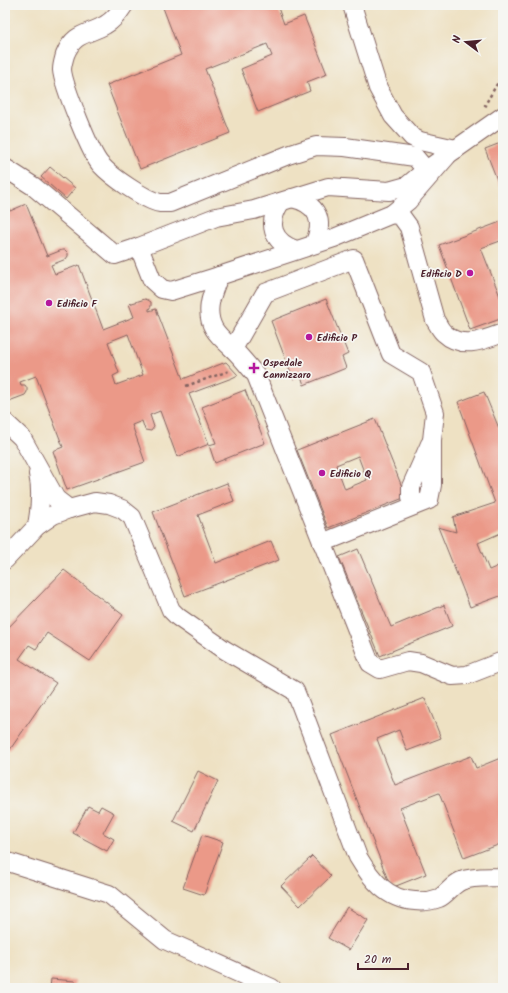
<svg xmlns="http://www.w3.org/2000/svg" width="508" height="993" font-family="Kalam,sans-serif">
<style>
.building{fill:#eb9988;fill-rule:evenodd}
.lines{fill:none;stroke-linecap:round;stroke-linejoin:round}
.minor-casing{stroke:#836360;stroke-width:20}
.path{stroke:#836360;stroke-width:2.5;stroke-dasharray:3 3;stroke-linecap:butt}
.minor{stroke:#fff;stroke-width:18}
.poi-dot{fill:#b5179e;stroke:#f6f6f2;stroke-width:1.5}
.labels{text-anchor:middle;stroke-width:3.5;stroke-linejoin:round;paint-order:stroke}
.poi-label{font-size:10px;font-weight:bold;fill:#4a1f2b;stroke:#f6f6f2;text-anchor:start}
</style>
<rect width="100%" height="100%" fill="#f6f6f2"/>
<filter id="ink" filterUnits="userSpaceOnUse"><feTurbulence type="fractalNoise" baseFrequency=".025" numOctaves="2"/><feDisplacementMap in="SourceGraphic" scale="8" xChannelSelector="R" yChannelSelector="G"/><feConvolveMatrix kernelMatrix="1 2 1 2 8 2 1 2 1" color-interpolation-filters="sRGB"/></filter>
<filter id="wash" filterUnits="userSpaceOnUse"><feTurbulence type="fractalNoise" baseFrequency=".012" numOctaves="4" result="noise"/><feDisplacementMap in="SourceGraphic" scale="16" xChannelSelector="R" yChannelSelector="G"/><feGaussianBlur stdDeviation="0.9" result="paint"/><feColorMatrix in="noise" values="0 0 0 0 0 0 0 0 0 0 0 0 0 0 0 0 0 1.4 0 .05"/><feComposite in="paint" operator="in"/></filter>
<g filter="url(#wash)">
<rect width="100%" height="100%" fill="#eee1c3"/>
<g id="blocks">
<!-- building -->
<g class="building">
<path d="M162 5H277L284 24 304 16 327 74 307 82 310 91 258 112 241 69 272 56 267 44 205 69 230 133 140 169 107 85 181 55Z"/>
<path d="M503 142V195L485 149Z"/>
<path d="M50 167 75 188 66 199 41 177Z"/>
<path d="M5 200 10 211 26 204 47 256 62 250H65L68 253V256L66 259 51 265 55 274 79 265 103 329 134 317 129 304 145 299 148 300 151 302V306L149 309V311L156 309 183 379 226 362 238 375 232 378 189 394 209 444 177 457 160 411 150 415 154 427 151 431 145 430 142 421 132 425 145 462 67 490 53 451 63 447 36 376 20 382 21 385H25L27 388V392L25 395 9 401 5 389ZM128 334 143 375 116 385 113 376 119 373 108 342Z"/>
<path d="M503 221V240L481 248 501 299 503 298V318L470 330 439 245Z"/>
<path d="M326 299 348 354 342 357 346 368 304 385 301 376 293 379 271 321Z"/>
<path d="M245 390 265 443 215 463 209 445 216 443 202 407Z"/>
<path d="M484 392 503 438V532L478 543 489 570 503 564V595L470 607 438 527 456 532 453 517 495 503 458 402Z"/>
<path d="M375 419 406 497 328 528 297 450ZM358 456 367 480 345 489 336 465Z"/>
<path d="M227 483 234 501 198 515 216 563 271 541 279 560 185 596 153 512Z"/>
<path d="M358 549 391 627 444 605 452 626 380 656 339 557Z"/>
<path d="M64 570 123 615 90 661 47 633 36 649 29 645 19 659 56 683 9 751 5 748V631Z"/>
<path d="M425 698 441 738 407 751 399 730 377 739 395 785 471 756 476 768 503 757V843L464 858 439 793 400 808 426 874 391 888 332 735Z"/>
<path d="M198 771 218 781 194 831 173 821Z"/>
<path d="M88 806 98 811 101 806 114 813 103 833 114 839 107 851 73 833Z"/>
<path d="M202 835 223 842 204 895 183 888Z"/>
<path d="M312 856 331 876 300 906 281 886Z"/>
<path d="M347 907 368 920 349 950 328 938Z"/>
<path d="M51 979 75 981V988H50Z"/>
</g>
</g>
</g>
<g filter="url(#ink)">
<use href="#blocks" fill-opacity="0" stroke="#836360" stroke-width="1"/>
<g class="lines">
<defs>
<g id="minor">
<path d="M124 5C119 13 114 20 105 25 88 35 74 32 65 55 64 59 62 65 62 70 63 84 91 155 101 165 112 177 145 200 160 203 163 203 167 203 170 203L288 155 316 146 345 147 415 157 426 170"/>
<path d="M352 5 378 88 393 116 412 137 420 141 456 149"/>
<path d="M447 156 408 201 392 214 334 238 219 276C212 294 204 311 214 329 219 337 228 344 234 350 242 358 249 367 256 375L370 663 380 669 408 661 421 663 452 676 467 675 503 661"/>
<path d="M5 168 33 186 115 255 139 247 216 217 254 210 328 187 389 191 407 186 426 170 503 116"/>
<path d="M292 198C318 204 325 221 314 244"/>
<path d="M280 203C267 224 272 242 296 250"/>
<path d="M392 214 401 216 409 227 435 320C438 324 440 330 444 333 462 350 484 340 503 333"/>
<path d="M139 247 152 280 162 289 171 291 219 276"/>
<path d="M233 349 265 293 354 259 391 354 421 372 435 413 432 440V485L429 500 322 543"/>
<path d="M5 422 22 438 56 499 69 509"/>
<path d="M415 505 411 497V487L430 444"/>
<path d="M37 526C40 509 42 491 38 474"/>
<path d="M5 560 37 526 53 515 69 509 95 502 109 504 122 509 132 517 171 610 178 617 225 650 295 691 301 706 358 857C371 879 387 900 415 901 423 902 431 901 439 898 446 895 452 885 461 881 473 876 490 878 503 877"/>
<path d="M5 861 109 894 165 940 272 988"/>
</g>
</defs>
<!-- minor casing -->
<use href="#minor" class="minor-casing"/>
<!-- path -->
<g class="path">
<path d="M487 106 485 105 501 77 503 63"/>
<path d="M186 386 229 371 228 370"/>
</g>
<!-- minor -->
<use href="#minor" class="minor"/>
</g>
</g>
<!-- markers -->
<g class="poi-dot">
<circle cx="470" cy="273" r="4"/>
<circle cx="49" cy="303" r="4"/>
<circle cx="309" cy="337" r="4"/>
<path d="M252 362h4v4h4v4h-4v4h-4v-4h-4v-4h4z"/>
<circle cx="322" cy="473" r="4"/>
</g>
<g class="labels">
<!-- poi labels -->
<g class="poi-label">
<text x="462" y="277" text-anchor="end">Edificio D</text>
<text x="57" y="307">Edificio F</text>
<text x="317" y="341">Edificio P</text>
<text x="263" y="366">Ospedale<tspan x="263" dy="12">Cannizzaro</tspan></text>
<text x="330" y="477">Edificio Q</text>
</g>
</g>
<!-- margin -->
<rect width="508" height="993" fill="none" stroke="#f6f6f2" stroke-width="20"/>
<!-- north arrow -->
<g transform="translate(466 42) rotate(286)" stroke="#f6f6f2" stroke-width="3" paint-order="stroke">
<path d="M0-3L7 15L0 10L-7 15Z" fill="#4a1f2b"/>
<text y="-6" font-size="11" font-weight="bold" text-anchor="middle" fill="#4a1f2b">N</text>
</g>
<!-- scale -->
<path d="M358 963v6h50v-6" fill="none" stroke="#4a1f2b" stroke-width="2"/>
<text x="364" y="963" font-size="12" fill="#4a1f2b" stroke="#f6f6f2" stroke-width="3" paint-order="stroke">20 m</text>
</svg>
